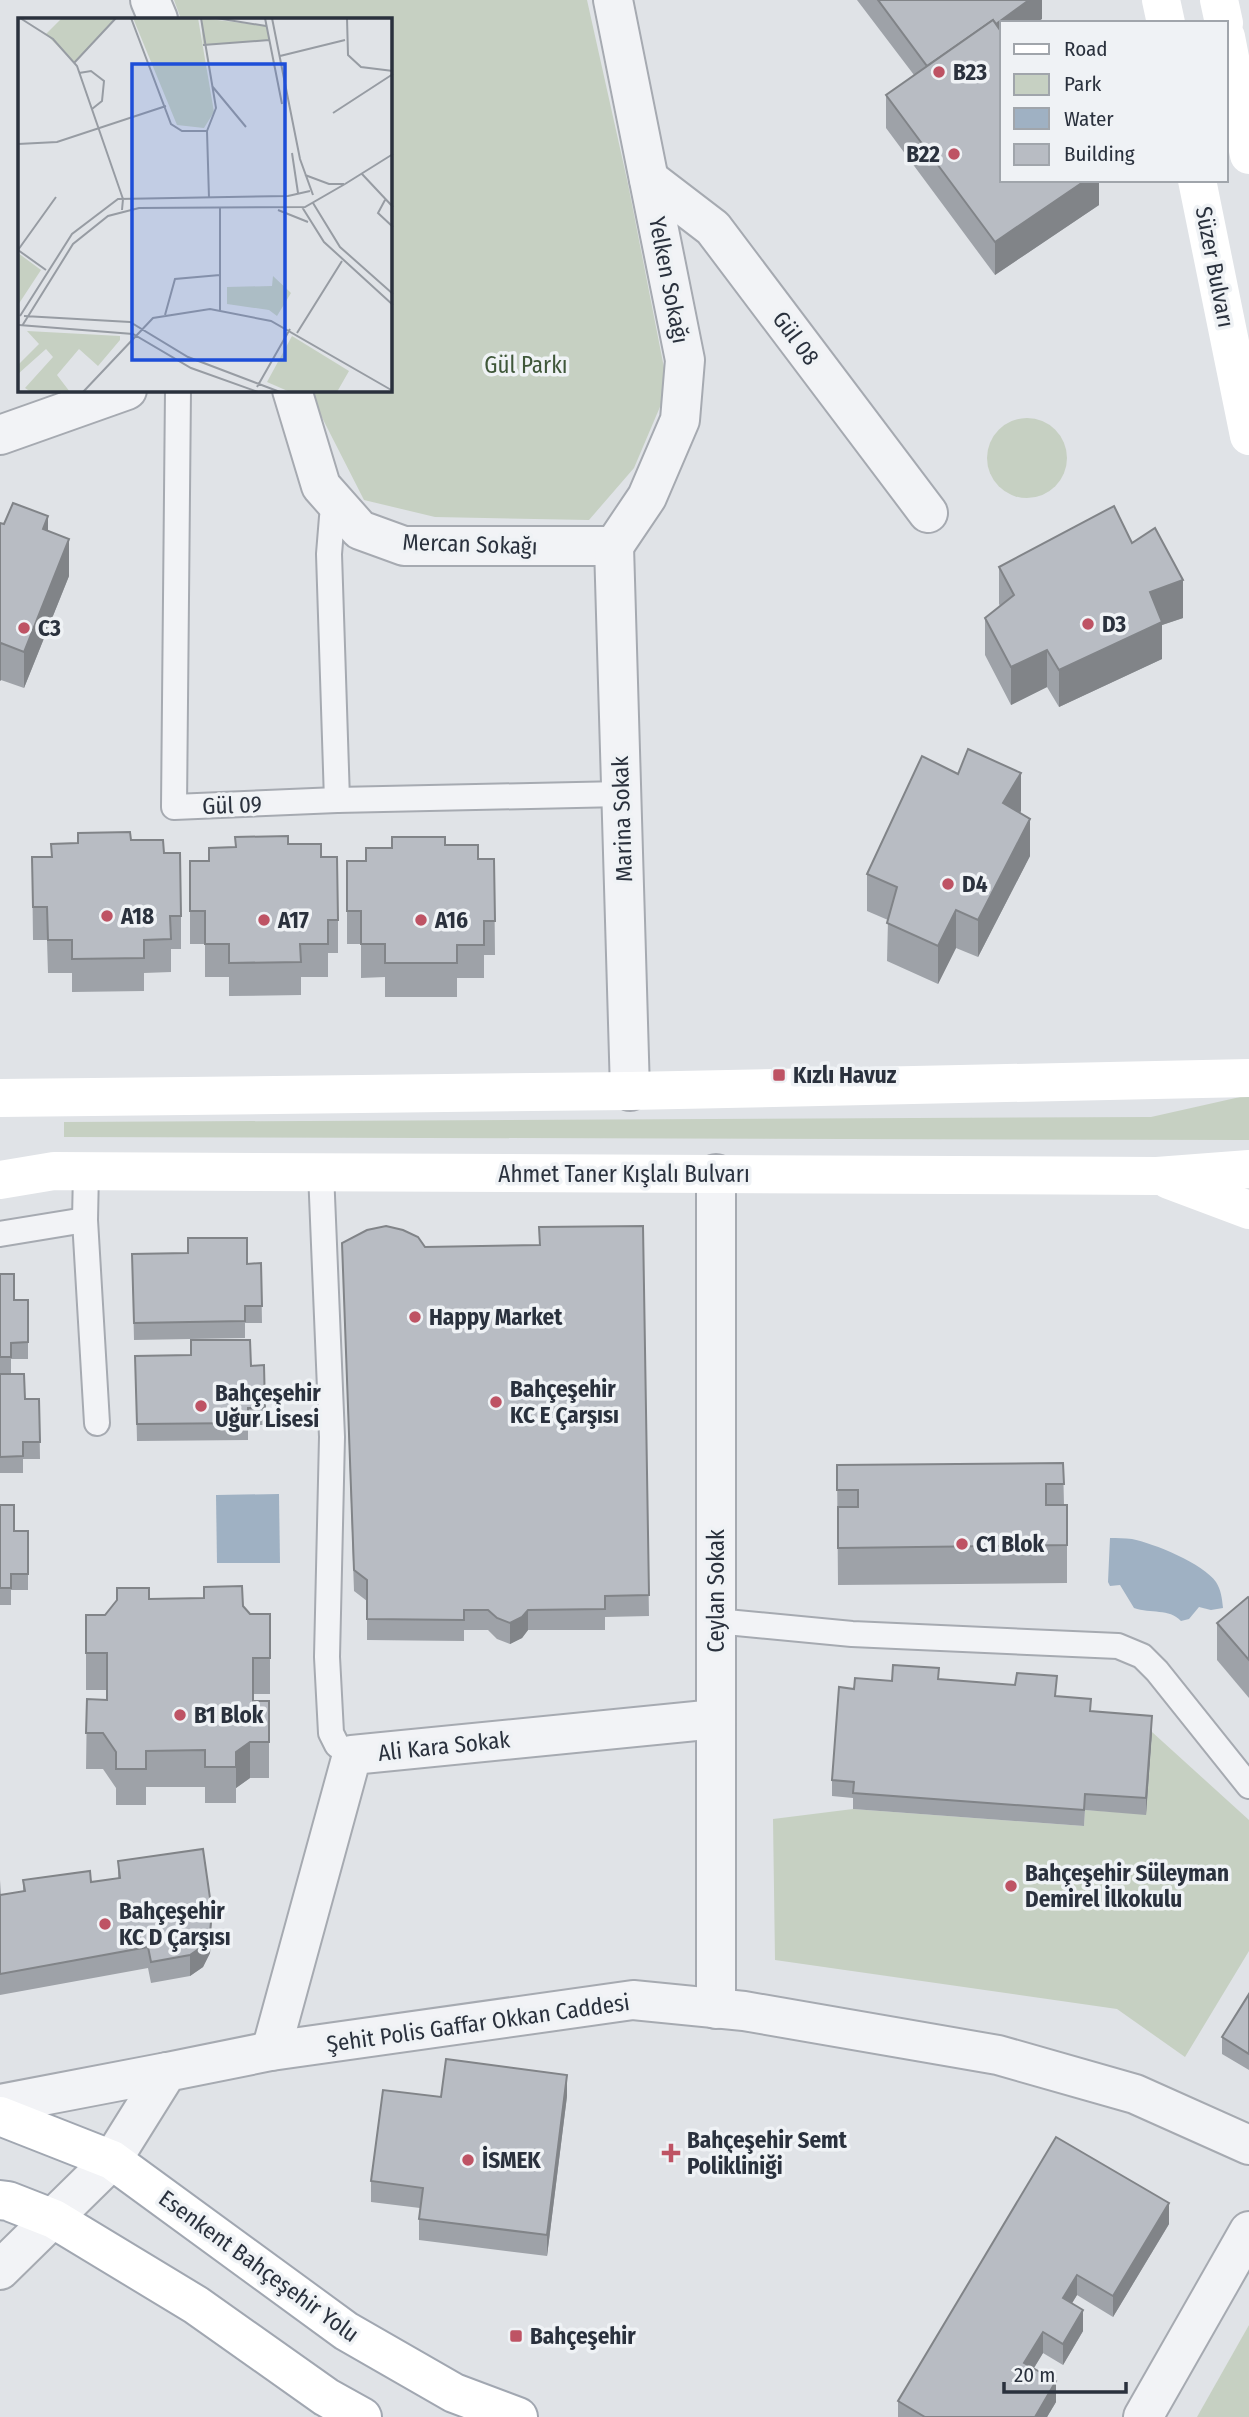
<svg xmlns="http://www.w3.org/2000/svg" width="1249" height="2417" font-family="'Fira Sans Condensed',sans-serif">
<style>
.green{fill:#c6d0c2}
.water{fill:#9fb1c3}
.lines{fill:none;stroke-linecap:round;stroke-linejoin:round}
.lane-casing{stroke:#a6aab1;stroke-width:28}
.street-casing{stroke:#a6aab1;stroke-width:42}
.primary-casing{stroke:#a1a7b1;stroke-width:42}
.lane{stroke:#f2f3f6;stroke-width:24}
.street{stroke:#f2f3f6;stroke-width:38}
.secondary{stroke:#fff;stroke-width:38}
.primary{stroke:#fff;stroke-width:38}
.wall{fill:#9ea2a8}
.shaded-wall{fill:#818488}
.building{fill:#b8bcc3;stroke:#818488;stroke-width:2}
.poi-dot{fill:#be5364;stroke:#eff2f5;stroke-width:2.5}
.labels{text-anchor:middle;stroke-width:7;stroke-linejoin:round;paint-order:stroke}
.poi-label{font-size:23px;font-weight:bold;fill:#2a313d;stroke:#eff2f5;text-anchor:start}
.street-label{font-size:23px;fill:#2a313d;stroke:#eff2f5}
.park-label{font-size:23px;fill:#3f5739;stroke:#eff2f5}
.inset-road{fill:none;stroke:#979ca3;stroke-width:2}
.view{fill:#1d4ed8;fill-opacity:0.15;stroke:#1d4ed8;stroke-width:3.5}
.inset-edge{fill:none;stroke:#2a313d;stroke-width:3.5}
</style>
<rect width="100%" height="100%" fill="#e0e3e7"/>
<!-- green -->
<g class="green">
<path d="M174 0H587L628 184 668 388 634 468 589 520 435 517 364 500 308 390H390V19H181Z"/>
<circle cx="1027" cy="458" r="40"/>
<path d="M1249 1095V1140L64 1137V1122L1151 1117Z"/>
<path d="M1152 1732 1249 1820V1951L1185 2057 1117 2009 775 1960 773 1819 853 1809 1084 1826 1085 1810 1146 1814Z"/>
<path d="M1249 2325V2417H1197Z"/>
</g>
<!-- water -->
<g class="water">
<path d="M279 1494 280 1563H217L216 1495Z"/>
<path d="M1110 1538C1117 1538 1125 1538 1132 1539 1153 1543 1204 1564 1216 1582 1221 1590 1222 1598 1223 1608L1211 1610 1199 1607 1189 1619 1181 1621C1169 1608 1151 1614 1134 1608L1120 1585 1110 1586 1108 1582Z"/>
</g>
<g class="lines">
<defs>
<g id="lane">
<path d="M178 390 174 807 337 800 622 794"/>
<path d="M337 800 329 554 332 517 337 504"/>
<path d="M86 1171 85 1220 97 1423"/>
<path d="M321 1172 332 1437 327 1657 331 1733 337 1745 352 1755"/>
<path d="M0 1234 85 1220"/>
<path d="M716 1621 852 1634 1118 1646 1142 1656 1157 1671 1249 1786"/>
</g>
<g id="street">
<path d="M150 0 158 19"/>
<path d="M613 0 685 360 680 420 647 497 614 546"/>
<path d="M649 179 713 228 928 513"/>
<path d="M292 390 321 486 360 530 404 546H614"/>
<path d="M0 435 127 390"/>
<path d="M614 546 630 1091"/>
<path d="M716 1174V2009"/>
<path d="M271 2051 352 1755 716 1719"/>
<path d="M0 2104 167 2072"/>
<path d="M0 2270 112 2160 167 2072 271 2051 633 2000 744 2011 998 2055 1135 2094 1249 2145"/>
<path d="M1143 2417 1249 2231"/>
</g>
<g id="primary">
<path d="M0 2116 112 2160 346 2331 454 2393 518 2417"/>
<path d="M0 2200 8 2201 54 2219 196 2305 326 2397 362 2417"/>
</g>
</defs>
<!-- lane casing -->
<use href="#lane" class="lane-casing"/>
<!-- street casing -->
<use href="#street" class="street-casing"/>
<!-- primary casing -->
<use href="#primary" class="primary-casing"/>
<!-- lane -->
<use href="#lane" class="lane"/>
<!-- street -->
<use href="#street" class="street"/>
<!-- secondary -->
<g class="secondary">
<path d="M1161 0 1166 23"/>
<path d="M1219 0 1224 23"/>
<path d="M1226 37 1249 155"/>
<path d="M1197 180 1249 436"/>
<path d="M0 1098 630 1091 1249 1078"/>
<path d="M0 1180 54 1171 1157 1176 1249 1169"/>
<path d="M1169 1180 1249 1210"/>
</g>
<!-- primary -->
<use href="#primary" class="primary"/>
</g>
<!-- wall -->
<g class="wall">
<path d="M857 0H1042V19L1002 23V180H1099V205L995 275 886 128V95L914 75Z"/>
<path d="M0 523 48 531 69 576 24 688 1 680 0 681Z"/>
<path d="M1132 543 1183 618 1162 625V659L1059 707 1047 687 1011 705 985 655V618L1000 606 999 604V567Z"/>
<path d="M1021 811 1020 813 1030 856 978 957 956 948 938 984 887 961 888 920 867 911V874Z"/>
<path d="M131 840 164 853 181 916V949H171V972L144 973V991L72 992V973H48L47 940H33L32 857H51L78 843Z"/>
<path d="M288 844 321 857 338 920V953H328V977H301V995L229 996V977H205V944H190V861H209L235 847Z"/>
<path d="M445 845 478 859H494L495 955H484V978H457V997H385V977L361 978V944H347V861H366L392 848Z"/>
<path d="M643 1226 649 1616 605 1617V1630H528L522 1638 510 1644 497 1639 488 1630H464V1641L367 1640V1601L354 1591 342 1243 425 1247 539 1245Z"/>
<path d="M132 1254 247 1264 261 1263 262 1323H245V1338L134 1340Z"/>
<path d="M0 1274 14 1300H28V1359H11V1374L25 1399H39L40 1459H23V1473H0Z"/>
<path d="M135 1356 251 1366 264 1365 265 1425H248V1440L137 1441Z"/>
<path d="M1063 1463 1064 1505H1067V1583L838 1585 837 1465Z"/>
<path d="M0 1505 14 1531H28V1590H11V1605H0Z"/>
<path d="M1249 1598V1698L1217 1660V1623Z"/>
<path d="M149 1599 243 1606 250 1614H270V1694H253V1701H269V1778H250L236 1788V1803H205V1787H146V1805H116V1788L103 1769H86L87 1699 107 1700V1690H86V1615H105Z"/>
<path d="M939 1679 1056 1696 1091 1711 1152 1732 1146 1815 1085 1810 1084 1826 853 1809V1798L832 1796V1780L854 1689 892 1681Z"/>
<path d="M118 1861 212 1933 210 1953 203 1967 190 1976 151 1983 148 1968 0 1995V1880L1 1895 23 1892V1880L91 1882 118 1878Z"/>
<path d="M1249 1994V2070L1222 2054V2037Z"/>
<path d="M567 2096 547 2256 419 2240V2219L420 2208 371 2202V2181Z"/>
<path d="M1056 2137 1169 2224 1113 2317 1077 2295 1072 2303 1083 2331 1063 2365 1043 2353 1034 2368 1056 2402 1047 2417H898V2401Z"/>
</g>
<!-- shaded-wall -->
<g class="shaded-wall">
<path d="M1029 0H1042V19L1036 23H1002V47L930 70Z"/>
<path d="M1086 180H1099V205L995 275V242Z"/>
<path d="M48 516V553L43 529Z"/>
<path d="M69 539V576L24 688V652Z"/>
<path d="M1183 580V618L1162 625V659L1059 707V670L1150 592Z"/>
<path d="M1 643V680L0 681V645Z"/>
<path d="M1047 650V687L1011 705V667Z"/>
<path d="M1021 773V811L1003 840V803Z"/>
<path d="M1030 819V856L978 957V920Z"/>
<path d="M956 910V948L938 984V946Z"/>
<path d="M528 1610V1630L522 1638 510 1644V1623Z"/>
<path d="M1152 1716V1732L1146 1815V1798Z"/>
<path d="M250 1742V1778L236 1788V1752Z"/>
<path d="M212 1912 210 1953 203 1967 190 1976V1955Z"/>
<path d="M567 2075V2096L547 2256V2235Z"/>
<path d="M1169 2203V2224L1113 2317V2296Z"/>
<path d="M1077 2275V2295L1063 2318V2298Z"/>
<path d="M1083 2310V2331L1063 2365V2344Z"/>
<path d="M1043 2332V2353L1024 2384V2363Z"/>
<path d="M1056 2381V2402L1047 2417H1035Z"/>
</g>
<!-- building -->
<g class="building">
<path d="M878 0H1029L996 24 993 20 927 66Z"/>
<path d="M993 20 1002 33V180H1086L995 242 886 95Z"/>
<path d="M13 503 48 516 43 529 69 539 24 652 1 643 0 645V523L4 524Z"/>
<path d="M1114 506 1132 543 1155 528 1183 580 1150 592 1162 622 1059 670 1047 650 1011 667 985 618 1014 595 999 567Z"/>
<path d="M968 749 1021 773 1003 803 1030 819 978 920 956 910 938 946 887 923 897 887 867 874 922 756 958 774Z"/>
<path d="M130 832 131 840H163L164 853H180L181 916H170L171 939 144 940V958L72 959V940H48L47 907H33L32 857H52L51 844 78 843V833Z"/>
<path d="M288 836V844H321V857H337L338 920H328V944H300L301 962 229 963V944H205V911H190V861H209V848L236 847 235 837Z"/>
<path d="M392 837H445V845H478V859H494L495 921H484V945H457V963H385V944H361V911H347V861H366V848H392Z"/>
<path d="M386 1226 403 1230 418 1237 425 1247 540 1245 539 1227 643 1226 649 1595 605 1596V1609L528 1610 522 1617 510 1623 497 1618 488 1610H464V1620L367 1619V1580L354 1570 342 1243 367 1230Z"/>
<path d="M188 1238H247V1264L261 1263 262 1306H245V1321L134 1323 132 1254 188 1253Z"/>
<path d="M0 1274H14V1300H28V1342L11 1343V1357H0Z"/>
<path d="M191 1340H250L251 1366 264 1365 265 1408H248V1423L137 1424 135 1356 191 1355Z"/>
<path d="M0 1374H24L25 1399H39L40 1442H23V1456L0 1457Z"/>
<path d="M1063 1463 1064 1484H1046V1505H1067V1545L838 1548V1507H858V1490H837V1465Z"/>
<path d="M0 1505H14V1531H28V1574H11V1588H0Z"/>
<path d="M242 1586 243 1606 250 1614H270V1658H253V1701H269V1742H250L236 1752V1767H205V1750L146 1751V1769H116V1752L103 1733H86L87 1699 107 1700V1653H86V1615H105L117 1600V1588H149V1599L204 1598V1587Z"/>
<path d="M1248 1597 1249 1598V1660L1217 1623Z"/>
<path d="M893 1665 939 1668 938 1679 1015 1685 1017 1673 1057 1676 1055 1696 1091 1699 1090 1711 1152 1716 1146 1798 1085 1794 1084 1810 853 1793 854 1782 832 1780 839 1687 854 1689 855 1678 892 1681Z"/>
<path d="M203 1849 212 1912 210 1932 203 1946 190 1955 151 1962 148 1947 0 1974V1895L25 1891 23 1880 90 1871 91 1882 120 1878 118 1861Z"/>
<path d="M1249 1994V2054L1222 2037Z"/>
<path d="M446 2059 567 2075 547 2235 419 2219 423 2188 371 2181 383 2090 441 2097Z"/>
<path d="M1056 2137 1169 2203 1113 2296 1077 2275 1063 2298 1083 2310 1063 2344 1043 2332 1024 2363 1056 2381 1035 2417H925L898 2401Z"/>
</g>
<!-- markers -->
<g class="poi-dot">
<circle cx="939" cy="72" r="7"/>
<circle cx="954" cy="154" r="7"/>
<circle cx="1088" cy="624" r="7"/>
<circle cx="24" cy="628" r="7"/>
<circle cx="948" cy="884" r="7"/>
<circle cx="107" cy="916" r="7"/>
<circle cx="264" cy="920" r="7"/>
<circle cx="421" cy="920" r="7"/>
<rect x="772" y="1068" width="14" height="14" rx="3.5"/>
<circle cx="415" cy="1317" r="7"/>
<circle cx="496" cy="1402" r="7"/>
<circle cx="201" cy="1406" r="7"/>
<circle cx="962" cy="1544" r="7"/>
<circle cx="180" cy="1715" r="7"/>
<circle cx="1011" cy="1886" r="7"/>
<circle cx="105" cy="1924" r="7"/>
<path d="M667.5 2142.5h7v7h7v7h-7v7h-7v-7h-7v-7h7z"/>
<circle cx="468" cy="2160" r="7"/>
<rect x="509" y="2329" width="14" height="14" rx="3.5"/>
</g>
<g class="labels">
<!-- poi labels -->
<g class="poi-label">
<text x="953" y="80">B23</text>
<text x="940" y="162" text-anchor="end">B22</text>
<text x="1102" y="632">D3</text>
<text x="38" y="636">C3</text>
<text x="962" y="892">D4</text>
<text x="121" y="924">A18</text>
<text x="278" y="928">A17</text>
<text x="435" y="928">A16</text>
<text x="793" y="1083">Kızlı Havuz</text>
<text x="429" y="1325">Happy Market</text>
<text x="510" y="1397">Bahçeşehir<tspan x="510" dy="26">KC E Çarşısı</tspan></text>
<text x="215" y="1401">Bahçeşehir<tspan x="215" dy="26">Uğur Lisesi</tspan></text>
<text x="976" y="1552">C1 Blok</text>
<text x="194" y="1723">B1 Blok</text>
<text x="1025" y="1881">Bahçeşehir Süleyman<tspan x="1025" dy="26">Demirel İlkokulu</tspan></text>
<text x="119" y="1919">Bahçeşehir<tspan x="119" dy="26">KC D Çarşısı</tspan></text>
<text x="687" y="2148">Bahçeşehir Semt<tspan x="687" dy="26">Polikliniği</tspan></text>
<text x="482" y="2168">İSMEK</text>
<text x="530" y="2344">Bahçeşehir</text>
</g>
<!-- street labels -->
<g class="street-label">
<text transform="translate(1215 267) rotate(79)" y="8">Süzer Bulvarı</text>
<text transform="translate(669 280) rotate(79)" y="8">Yelken Sokağı</text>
<text transform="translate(796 338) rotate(53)" y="8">Gül 08</text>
<text transform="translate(470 544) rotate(2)" y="8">Mercan Sokağı</text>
<text transform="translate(232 805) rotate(-2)" y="8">Gül 09</text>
<text transform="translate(622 819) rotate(-92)" y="8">Marina Sokak</text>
<text x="624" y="1182">Ahmet Taner Kışlalı Bulvarı</text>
<text transform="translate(716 1591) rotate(-90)" y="8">Ceylan Sokak</text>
<text transform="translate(444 1746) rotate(-6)" y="8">Ali Kara Sokak</text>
<text transform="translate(478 2023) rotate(-8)" y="8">Şehit Polis Gaffar Okkan Caddesi</text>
<text transform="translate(259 2266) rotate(36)" y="8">Esenkent Bahçeşehir Yolu</text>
</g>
<!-- park labels -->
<g class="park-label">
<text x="526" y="373">Gül Parkı</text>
</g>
</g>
<!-- overview -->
<g transform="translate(18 18)">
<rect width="374" height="374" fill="#e0e3e7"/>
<path d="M44 0H98L56 45 28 16ZM115 0H180L196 94 186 110 159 107ZM183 0 248 8 251 22 185 27ZM0 235 23 252 0 287ZM255 258 273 275 259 298 251 292 209 286V269L254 268ZM9 313 102 318V322L80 348 61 331 39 357 52 374H13L7 370 35 339 28 331 0 356V347L21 326ZM274 318 331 353 319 374H272L249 364Z" fill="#c6d0c2"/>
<path class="inset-road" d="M2 0 35 21 59 48 105 181 104 192M113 0 153 106 164 113H189M183 0 198 90 189 113M198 0 248 8M247 0 264 86M254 0 282 141 295 177M329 0 330 37 343 49 375 53M185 27 251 22M262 38 327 22M56 45 98 0M61 55 73 53 86 63 84 83 74 91M194 68 228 109M315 95 375 56M189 113 191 180M0 126 39 124 148 88M274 135 280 175M344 156 375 189M287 157 311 166H326M327 166 375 136M367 182 360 195 375 209M295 185 322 229 375 276M284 189 306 224 375 287M202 190V292M260 192 290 204M0 232 38 179M0 232 28 252M147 297 157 261 202 257M2 298 54 216 100 181 270 178 292 173M6 298 112 304 170 339 262 374M1 307 115 316 173 350 240 374M4 308 55 226 90 198 121 190 287 189 327 166M279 315 324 243M239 369 272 311M65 374 135 300 192 291 253 303 375 373"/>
<path class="view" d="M114 46H267V342H114Z"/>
<rect width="374" height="374" class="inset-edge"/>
</g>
<!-- legend -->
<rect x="1000" y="21" width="228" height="161" fill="#eff2f5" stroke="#a0a5ab" stroke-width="2"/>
<rect x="1014" y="44" width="35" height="10" fill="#ffffff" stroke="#a0a5ab" stroke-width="2"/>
<text x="1064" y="56" font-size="21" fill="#2a313d">Road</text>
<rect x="1014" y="74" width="35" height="21" fill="#c6d0c2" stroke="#a0a5ab" stroke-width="2"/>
<text x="1064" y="91" font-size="21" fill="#2a313d">Park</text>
<rect x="1014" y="108" width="35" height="21" fill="#9fb1c3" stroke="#a0a5ab" stroke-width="2"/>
<text x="1064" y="126" font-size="21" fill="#2a313d">Water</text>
<rect x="1014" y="144" width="35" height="21" fill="#b8bcc3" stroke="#a0a5ab" stroke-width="2"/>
<text x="1064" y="161" font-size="21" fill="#2a313d">Building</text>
<!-- scale -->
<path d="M1004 2382v10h122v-10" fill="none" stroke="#2a313d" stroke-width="3.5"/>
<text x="1014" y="2382" font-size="21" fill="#2a313d" stroke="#eff2f5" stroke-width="5" paint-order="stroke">20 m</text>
</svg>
